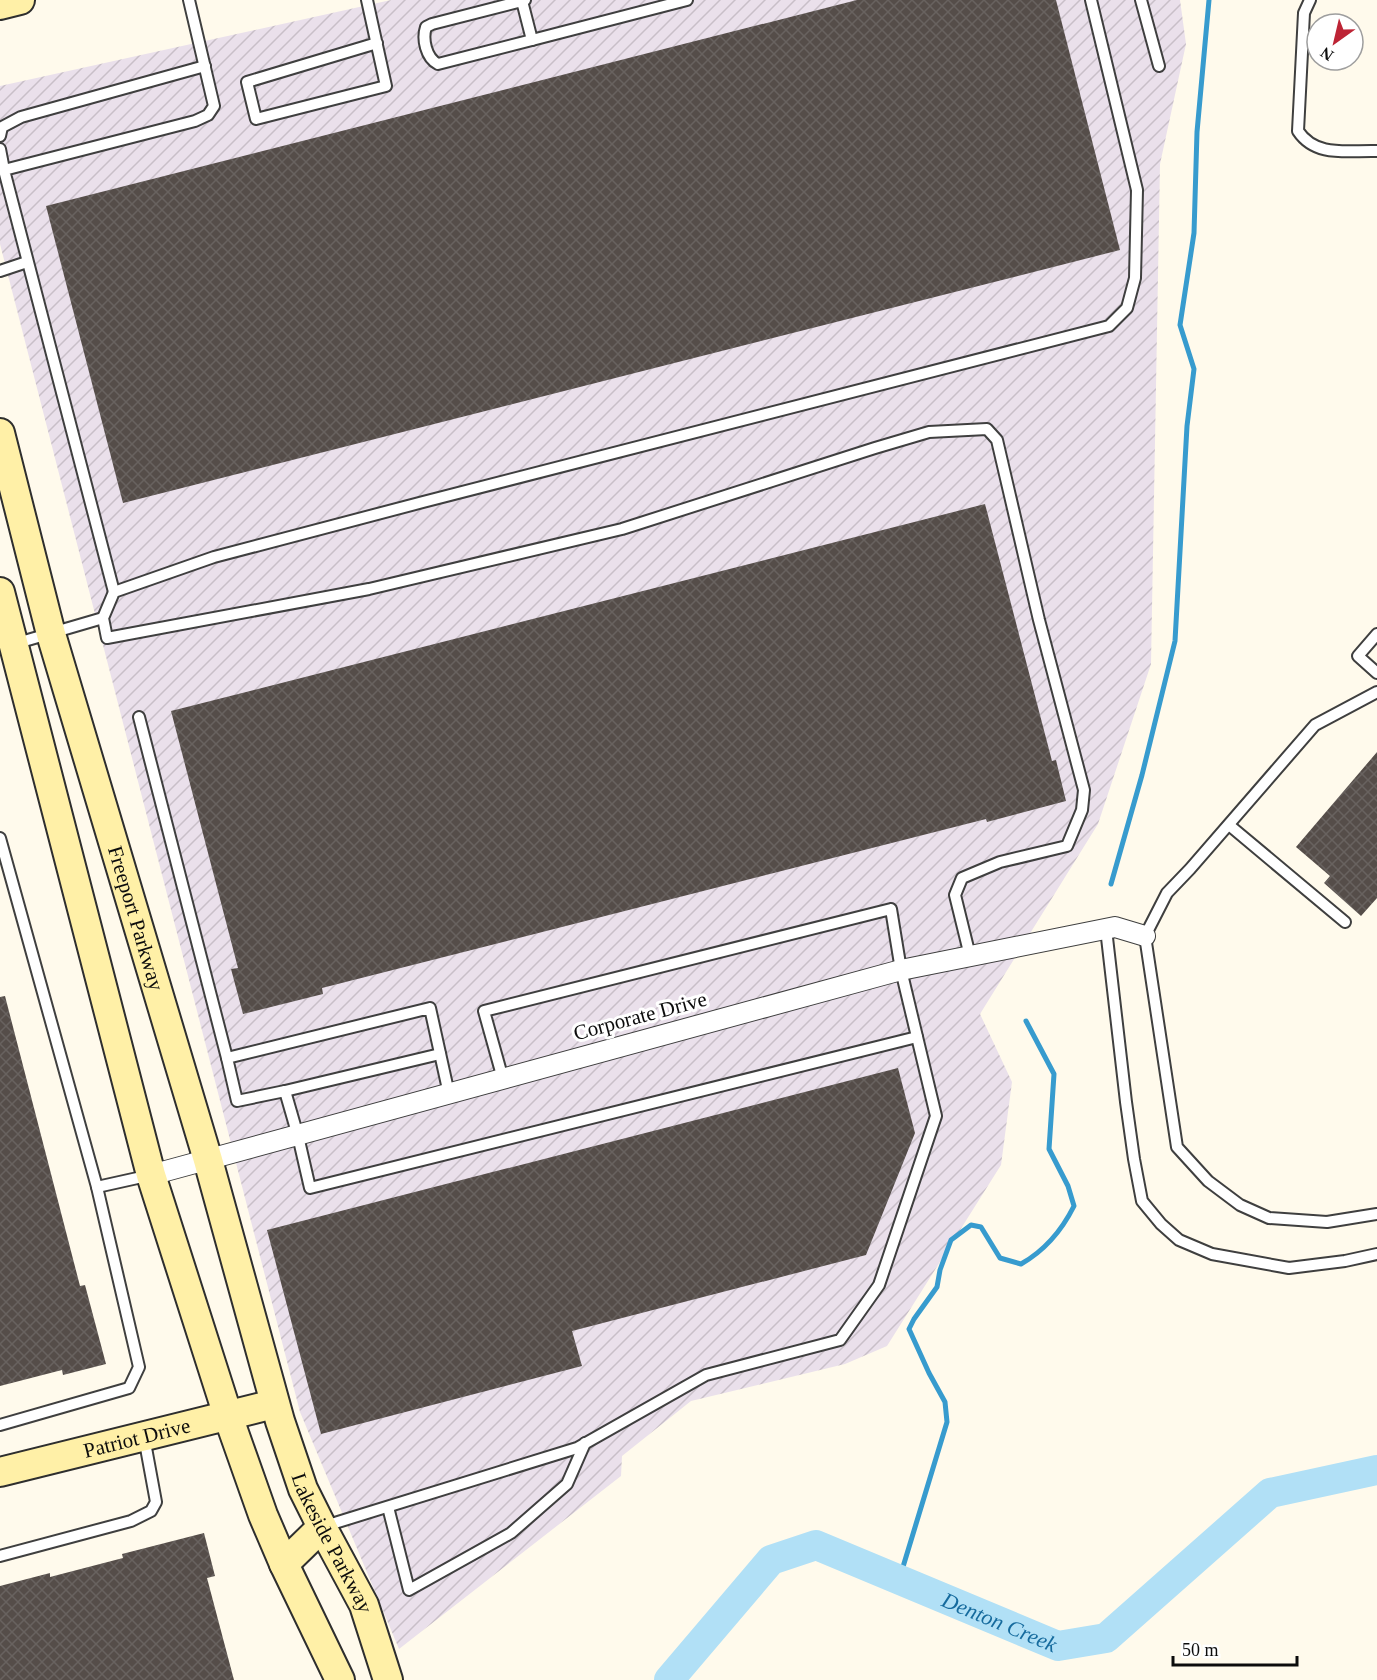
<svg xmlns="http://www.w3.org/2000/svg" width="1377" height="1680" font-family="'Times New Roman',serif">
<style>
.industrial{fill:url(#industrial-furrows)}
.lines{fill:none;stroke-linecap:round;stroke-linejoin:round}
.stream{stroke:#379bce;stroke-width:5}
.river{stroke:#b1e0f6;stroke-width:30}
.building{fill:url(#building-cross-hatch)}
.lane-casing{stroke:#3f3f3f;stroke-width:14}
.street-casing{stroke:#3f3f3f;stroke-width:22}
.secondary-casing{stroke:#2e2e2e;stroke-width:32}
.lane{stroke:#fff;stroke-width:10}
.street{stroke:#fff;stroke-width:20}
.secondary{stroke:#fff0a7;stroke-width:28}
.labels{text-anchor:middle;stroke-width:6;stroke-linejoin:round;paint-order:stroke}
.street-label{font-size:21px;fill:#0c0c0c;stroke:#fff}
.water-label{font-size:22px;font-style:italic;fill:#166b9e;stroke:#fff}
</style>
<defs>
<pattern id="industrial-furrows" width="10" height="10" patternUnits="userSpaceOnUse" patternTransform="scale(1.5)"><rect width="10" height="10" fill="#eae0eb"/><path d="M-1 1l2-2M0 10L10 0M9 11l2-2" fill="none" stroke="#c8bfc8"/></pattern>
<pattern id="building-cross-hatch" width="8" height="8" patternUnits="userSpaceOnUse" patternTransform="scale(1.5)"><rect width="8" height="8" fill="#554d49"/><path d="M0 0l8 8M0 8l8-8" fill="none" stroke="#68625f"/></pattern>
</defs>
<rect width="100%" height="100%" fill="#fffaec"/>
<!-- industrial -->
<path class="industrial" d="M391 0H1180L1186 44 1160 164 1151 664 1098 824 980 1014 1012 1082 1001 1165 887 1346 845 1364 691 1401 622 1456 621 1476 399 1649 300 1412 0 244V86Z"/>
<g class="lines">
<!-- stream -->
<g class="stream">
<path d="M1111 884 1142 775 1175 641 1187 426 1194 369 1180 325 1194 233 1197 132 1209 0"/>
<path d="M899 1580 947 1422 945 1402 929 1373 909 1329 914 1319 937 1287 940 1270 951 1240 971 1225 981 1227 1000 1258 1021 1264C1044 1251 1062 1230 1074 1206L1068 1186 1049 1149 1054 1074 1026 1021"/>
</g>
<!-- river -->
<path class="river" id="s1" d="M669 1680 771 1560 816 1545 1058 1646 1106 1638 1270 1493 1377 1470"/>
</g>
<!-- building -->
<g class="building">
<path d="M857 0H1056L1120 250 123 503 46 206Z"/>
<path d="M985 504 1052 761 1056 760 1066 801 987 822 986 819 322 988 323 994 243 1014 231 969 238 968 171 711Z"/>
<path d="M1377 752V898L1361 916 1324 883 1330 876 1296 847Z"/>
<path d="M5 996 80 1286 85 1285 106 1364 63 1375 62 1370 0 1386V997Z"/>
<path d="M898 1068 915 1133 866 1255 572 1331 582 1366 321 1434 267 1230Z"/>
<path d="M204 1533 215 1576 207 1578 234 1680H0V1586L50 1573V1577L123 1558 122 1554Z"/>
</g>
<g class="lines">
<defs>
<g id="lane">
<path d="M367 0 386 86 256 119 247 82 377 43"/>
<path d="M522 0V1L532 40 438 64C426 58 422 39 426 27L432 24 522 1 525 0"/>
<path d="M1141 0 1159 66"/>
<path d="M1310 0 1304 13 1298 131C1316 158 1348 150 1377 151"/>
<path d="M532 40 687 0"/>
<path d="M0 136 2 127 21 117 205 66"/>
<path d="M0 149 4 170"/>
<path d="M0 271 27 262"/>
<path d="M114 592 4 170 195 121 208 115 214 106 189 0"/>
<path d="M1377 634 1358 656 1377 673"/>
<path d="M14 644 103 618"/>
<path d="M1377 692 1315 725 1190 869 1167 893 1145 936 1177 1147 1208 1181 1240 1205 1269 1218 1327 1222 1377 1214"/>
<path d="M139 717 227 1058"/>
<path d="M1229 825 1345 922"/>
<path d="M0 838 97 1187 139 1367 129 1388 0 1425"/>
<path d="M1106 929 1126 1102 1134 1159 1142 1201 1161 1224 1179 1240 1212 1254 1289 1268 1345 1261 1377 1254"/>
<path d="M970 956 955 895 962 878 1000 862 1067 846 1082 810 1084 790 1039 620 997 440 987 429 929 432 875 448 622 529 369 589 107 638 103 618 114 592 214 557 423 502 1109 326 1127 308 1135 278 1137 190 1091 0"/>
<path d="M285 1091 440 1054"/>
<path d="M449 1094 430 1008 227 1058 237 1101 285 1091 298 1136 310 1188 917 1037"/>
<path d="M97 1187 151 1175"/>
<path d="M388 1507 409 1590 511 1533 567 1484 585 1443"/>
<path d="M325 1526 577 1448 706 1375 840 1340 879 1285 936 1116 901 970 891 909 484 1011 503 1079"/>
<path d="M0 1556 131 1521 151 1511 156 1502 144 1437"/>
</g>
<path id="street" d="M151 1175 901 970 1115 927 1145 936"/>
<g id="secondary">
<path d="M0 5 20 0"/>
<path id="s2" d="M0 433 51 634 208 1160 280 1421 303 1489 322 1527 364 1605 388 1680"/>
<path d="M0 592 151 1175 228 1416 263 1515 284 1564 340 1680"/>
<path id="s3" d="M0 1472 274 1404"/>
<path d="M284 1564 322 1527"/>
</g>
</defs>
<!-- lane casing -->
<use href="#lane" class="lane-casing"/>
<!-- street casing -->
<use href="#street" class="street-casing"/>
<!-- secondary casing -->
<use href="#secondary" class="secondary-casing"/>
<!-- lane -->
<use href="#lane" class="lane"/>
<!-- street -->
<use href="#street" class="street"/>
<!-- secondary -->
<use href="#secondary" class="secondary"/>
</g>
<g class="labels">
<!-- street labels -->
<g class="street-label">
<text dy="7" stroke="none"><textPath href="#s2" startOffset="504">Freeport Parkway</textPath></text>
<text transform="translate(640 1016) rotate(-15)" y="7">Corporate Drive</text>
<text dy="7" stroke="none"><textPath href="#s3" startOffset="141">Patriot Drive</textPath></text>
<text dy="7" stroke="none"><textPath href="#s2" startOffset="1160">Lakeside Parkway</textPath></text>
</g>
<!-- water labels -->
<g class="water-label">
<text dy="8" stroke="none"><textPath href="#s1" startOffset="404">Denton Creek</textPath></text>
</g>
</g>
<!-- north arrow -->
<g transform="translate(1335 42) rotate(214)"><circle r="28" fill="#ffffff" stroke="#9e9e9e" stroke-width="1.5"/>
<path d="M0-4.5L10 22L0 15L-10 22Z" fill="#bd2435"/>
<text y="-9" font-size="16" font-weight="bold" text-anchor="middle" fill="#0c0c0c">N</text>
</g>
<!-- scale -->
<path d="M1173 1656v9h124v-9" fill="none" stroke="#0c0c0c" stroke-width="3"/>
<text x="1182" y="1656" font-size="18" fill="#0c0c0c" stroke="#ffffff" stroke-width="4.5" paint-order="stroke">50 m</text>
</svg>
